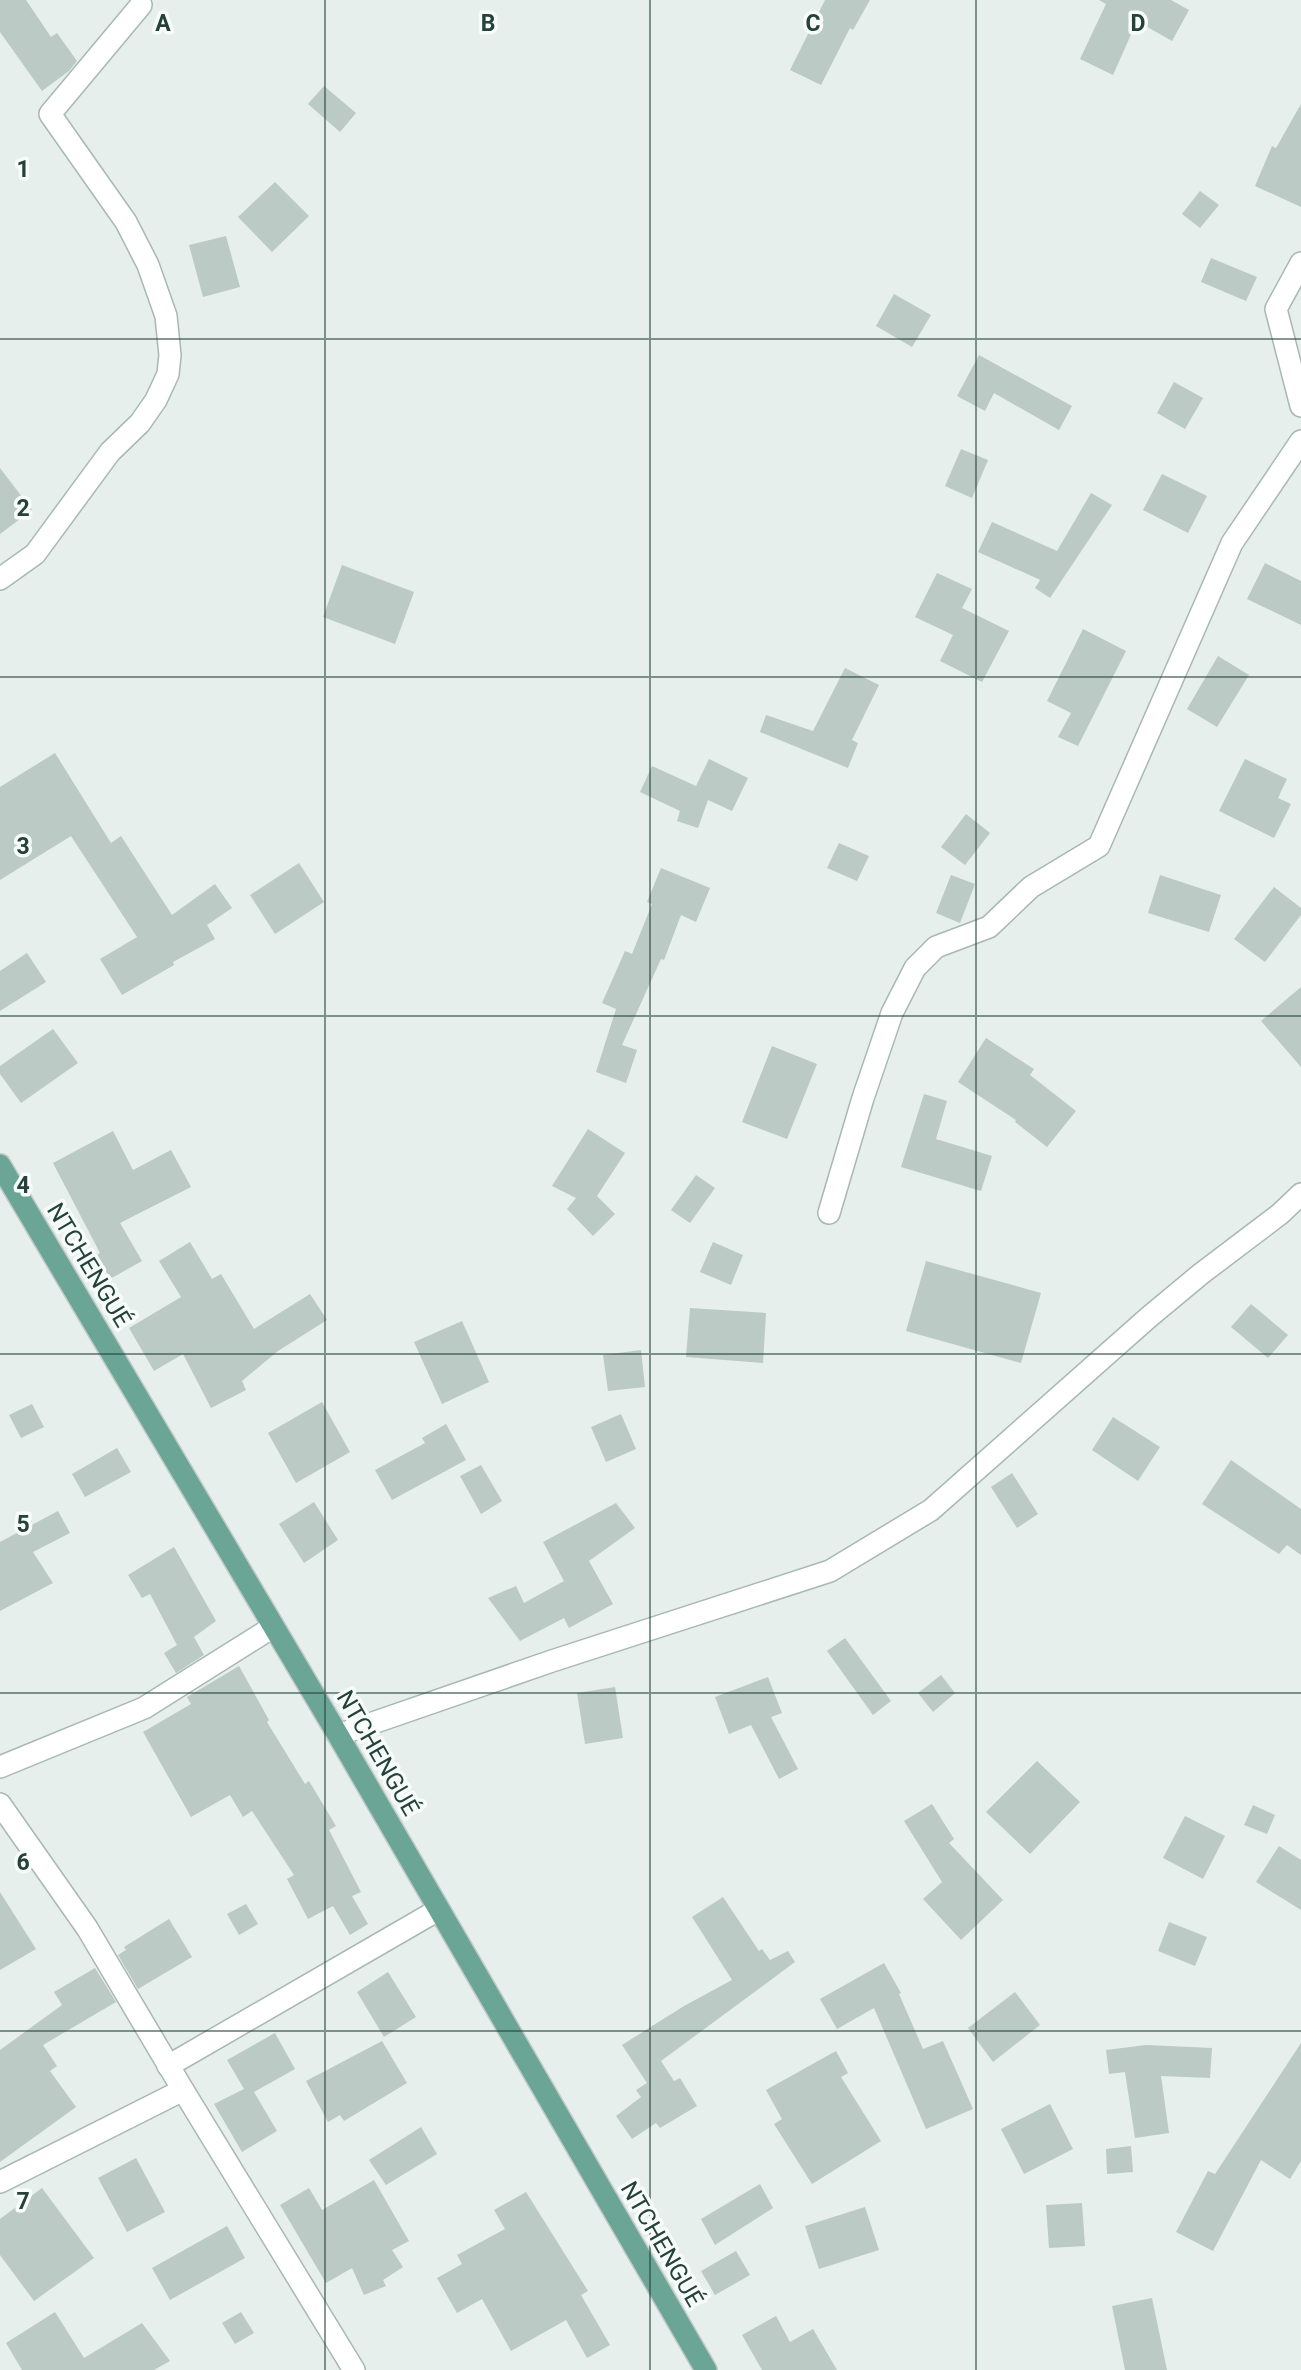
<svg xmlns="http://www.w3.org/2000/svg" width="1301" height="2370" font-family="Roboto,sans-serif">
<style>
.building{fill:#bbcac4}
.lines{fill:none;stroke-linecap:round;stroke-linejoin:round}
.minor-casing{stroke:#a8b8b2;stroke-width:24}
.primary-casing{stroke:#c2cac8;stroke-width:24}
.minor{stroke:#fff;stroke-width:21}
.primary{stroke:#6aa596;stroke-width:21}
.grid{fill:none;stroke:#24423a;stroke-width:2;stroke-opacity:0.55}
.labels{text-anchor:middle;stroke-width:7;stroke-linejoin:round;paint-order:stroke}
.street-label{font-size:24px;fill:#24423a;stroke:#f7fbf9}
.grid-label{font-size:23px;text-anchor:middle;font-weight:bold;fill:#24423a;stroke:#f7fbf9;stroke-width:7;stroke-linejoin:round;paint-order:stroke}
</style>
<rect width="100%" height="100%" fill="#e6efeb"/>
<!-- building -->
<g class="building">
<path d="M0 0H26L51 37 57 33 77 61 69 71 42 91 0 32Z"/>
<path d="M825 0H870L853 30 850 28 821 85 790 70Z"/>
<path d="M1099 0H1171L1189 10 1172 41 1137 21 1113 75 1080 59 1106 4Z"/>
<path d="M324 86 356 113 340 132 308 104Z"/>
<path d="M1301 104V207L1255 186 1272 146 1276 148Z"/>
<path d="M275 182 309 216 272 252 238 217Z"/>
<path d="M1200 191 1219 205 1200 228 1182 214Z"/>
<path d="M226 236 240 287 203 297 189 245Z"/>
<path d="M1211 258 1257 277 1246 301 1201 282Z"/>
<path d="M894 294 931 315 912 347 876 326Z"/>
<path d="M979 355 1072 406 1059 430 994 393 985 411 957 396Z"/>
<path d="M1174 382 1203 398 1185 429 1157 413Z"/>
<path d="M961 449 988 460 972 498 945 486Z"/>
<path d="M0 468 32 510 0 534Z"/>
<path d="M1162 474 1207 496 1188 533 1143 510Z"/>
<path d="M1091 493 1112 505 1050 598 1035 588 1040 580 1036 578 978 552 992 522 1057 551Z"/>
<path d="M1265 563 1301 581V625L1247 599Z"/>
<path d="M342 565 414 592 395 644 323 617Z"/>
<path d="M937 573 972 589 962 608 1009 631 982 682 940 661 953 635 915 617Z"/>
<path d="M1083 629 1126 651 1078 746 1058 737 1071 713 1047 701Z"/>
<path d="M1218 656 1249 675 1217 727 1187 709Z"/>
<path d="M845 668 879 685 852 740 858 743 848 768 760 732 766 715 813 731Z"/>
<path d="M55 753 111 843 121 836 172 915 215 884 232 908 207 925 215 939 173 962 174 965 122 995 100 959 137 937 71 836 0 880V787Z"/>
<path d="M709 759 748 778 732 811 708 800 698 828 677 821 680 811 640 792 652 766 696 786Z"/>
<path d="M1245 759 1287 779 1278 798 1291 804 1274 838 1219 811Z"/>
<path d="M966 814 990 833 965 865 941 847Z"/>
<path d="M839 843 869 856 857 881 827 868Z"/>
<path d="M299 863 324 902 275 934 250 895Z"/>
<path d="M661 868 710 888 696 922 681 915 664 960 661 959 622 1045 637 1050 626 1083 596 1072 616 1009 602 1003 625 951 632 954 652 904 647 902Z"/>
<path d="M951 875 975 884 960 923 936 913Z"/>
<path d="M1160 875 1221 895 1209 932 1148 913Z"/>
<path d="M1274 887 1301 908V915L1265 962 1234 939Z"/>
<path d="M27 953 46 982 0 1011V971Z"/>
<path d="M1301 987V1067L1261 1021Z"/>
<path d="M53 1029 78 1063 21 1103 0 1074V1066Z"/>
<path d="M986 1038 1034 1069 1030 1075 1076 1111 1047 1147 1015 1122 1016 1120 958 1082Z"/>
<path d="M772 1046 817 1064 787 1139 742 1122Z"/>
<path d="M924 1094 947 1101 936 1139 992 1156 981 1191 901 1167Z"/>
<path d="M588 1129 625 1153 597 1196 615 1214 593 1236 567 1209 576 1198 552 1186Z"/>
<path d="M113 1131 133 1170 171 1150 191 1187 120 1223 142 1261 110 1279 97 1255 100 1253 53 1163Z"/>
<path d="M696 1175 715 1188 690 1223 671 1210Z"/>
<path d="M190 1242 212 1279 221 1274 254 1329 310 1294 327 1320 278 1351 242 1381 246 1390 211 1408 183 1354 154 1371 129 1328 181 1297 159 1261Z"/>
<path d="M713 1242 743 1255 731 1285 700 1272Z"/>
<path d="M926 1261 1041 1293 1021 1363 906 1331Z"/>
<path d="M1251 1304 1288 1335 1268 1358 1231 1327Z"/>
<path d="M690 1308 766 1313 763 1363 686 1357Z"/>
<path d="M462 1321 489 1382 442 1404 414 1342Z"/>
<path d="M641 1350 645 1387 608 1391 603 1355Z"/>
<path d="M322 1402 350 1452 296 1483 268 1433Z"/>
<path d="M32 1404 44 1427 21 1438 9 1415Z"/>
<path d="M621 1414 636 1449 606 1462 591 1427Z"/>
<path d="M1113 1417 1160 1447 1138 1481 1092 1450Z"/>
<path d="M446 1424 466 1460 392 1500 375 1470 425 1443 422 1438Z"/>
<path d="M117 1448 131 1472 85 1497 72 1474Z"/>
<path d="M1231 1460 1301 1509V1555L1287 1545 1279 1554 1202 1504Z"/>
<path d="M481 1465 502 1501 481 1514 460 1476Z"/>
<path d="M1012 1473 1038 1514 1017 1528 991 1487Z"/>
<path d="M314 1502 338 1540 304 1563 279 1524Z"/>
<path d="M616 1503 635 1528 589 1561 613 1604 569 1628 564 1618 520 1641 488 1598 516 1586 524 1603 564 1581 543 1542Z"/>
<path d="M58 1511 70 1533 33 1552 53 1583 0 1611V1542Z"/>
<path d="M174 1547 216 1621 194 1637 204 1655 176 1673 164 1653 177 1645 150 1594 142 1598 128 1575Z"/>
<path d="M845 1638 891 1701 873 1715 827 1651Z"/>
<path d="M239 1666 269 1720 267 1722 305 1784 309 1781 336 1826 329 1830 361 1892 352 1896 368 1924 350 1935 333 1906 308 1919 287 1879 294 1875 252 1811 243 1817 230 1795 191 1817 143 1732 191 1704 187 1697Z"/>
<path d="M941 1675 955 1693 933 1712 918 1693Z"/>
<path d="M768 1677 782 1713 771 1717 798 1769 779 1779 751 1725 729 1734 715 1697Z"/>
<path d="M615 1687 623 1738 585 1744 577 1693Z"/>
<path d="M1037 1761 1080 1802 1030 1854 986 1812Z"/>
<path d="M932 1804 954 1839 949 1843 1003 1900 961 1940 923 1899 942 1882 904 1821Z"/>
<path d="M1253 1805 1275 1815 1267 1834 1244 1825Z"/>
<path d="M1185 1816 1225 1836 1203 1879 1163 1858Z"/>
<path d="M1279 1846 1301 1860V1910L1256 1882Z"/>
<path d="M0 1892 36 1949 0 1970Z"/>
<path d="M723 1897 759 1951 762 1949 770 1960 788 1951 795 1962 661 2061 674 2081 680 2078 697 2106 660 2128 656 2123 632 2139 616 2116 641 2097 636 2090 647 2083 622 2045 684 2006 732 1980 692 1917Z"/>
<path d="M246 1904 258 1924 239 1935 227 1914Z"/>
<path d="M169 1919 192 1957 138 1989 118 1955 126 1950 124 1947Z"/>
<path d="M1169 1922 1207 1937 1195 1966 1158 1951Z"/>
<path d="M884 1963 901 1993 899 1994 923 2049 943 2041 973 2109 926 2129 874 2008 837 2029 820 1999Z"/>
<path d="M95 1968 116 2002 43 2045 57 2066 50 2071 76 2107 0 2162V2050L62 2005 54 1992Z"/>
<path d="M388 1972 416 2017 384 2037 357 1992Z"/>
<path d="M1015 1992 1040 2025 993 2062 968 2028Z"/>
<path d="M275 2033 295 2069 254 2092 277 2131 242 2152 214 2104 244 2089 227 2060Z"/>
<path d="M382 2041 407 2083 344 2121 340 2115 328 2122 306 2081Z"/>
<path d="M1301 2043V2161L1290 2179 1261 2160 1213 2251 1176 2232 1208 2171 1215 2174Z"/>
<path d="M1146 2045 1212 2048 1210 2078 1161 2076 1169 2133 1135 2138 1125 2072 1109 2074 1106 2050Z"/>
<path d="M836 2051 848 2073 841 2077 881 2141 812 2184 774 2124 782 2119 766 2090Z"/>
<path d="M1050 2104 1073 2149 1024 2174 1001 2129Z"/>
<path d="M421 2127 437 2154 386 2185 369 2160Z"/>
<path d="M1131 2146 1133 2172 1107 2174 1106 2149Z"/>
<path d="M136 2158 165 2212 127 2232 98 2178Z"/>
<path d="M374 2180 409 2241 392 2250 403 2267 383 2280 386 2286 364 2295 352 2268 326 2283 280 2205 309 2188 322 2210Z"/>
<path d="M760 2184 773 2208 715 2245 701 2219Z"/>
<path d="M42 2188 94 2258 34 2301 0 2255V2219Z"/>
<path d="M526 2192 588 2291 581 2295 610 2345 587 2358 566 2320 511 2351 482 2299 457 2313 437 2278 462 2264 457 2255 505 2229 494 2210Z"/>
<path d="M1082 2203 1085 2246 1049 2248 1046 2205Z"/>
<path d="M865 2207 879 2250 819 2269 805 2226Z"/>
<path d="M227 2226 245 2258 170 2300 152 2268Z"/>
<path d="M736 2251 750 2275 715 2295 701 2271Z"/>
<path d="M1152 2298 1167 2370H1125L1112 2306Z"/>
<path d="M55 2312 84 2358 142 2323 170 2361 154 2370H22L6 2343Z"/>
<path d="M241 2312 254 2333 235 2344 222 2323Z"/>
<path d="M776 2316 790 2342 813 2329 837 2370H762L742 2335Z"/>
</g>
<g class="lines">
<defs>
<g id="minor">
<path d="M1301 263 1276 309 1301 406"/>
<path d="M0 579 35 554 110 452 140 423 156 400 168 374 170 355 166 316 148 265 126 222 50 114 141 5"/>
<path d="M829 1213 863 1098 892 1013 915 968 936 947 989 927 1031 887 1099 846 1232 543 1301 441"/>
<path d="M338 1735 552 1661 830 1571 931 1510 1149 1317 1202 1273 1280 1214 1301 1194"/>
<path d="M0 1767 144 1708 273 1627"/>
<path d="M0 1804 87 1928 183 2090"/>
<path d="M168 2066 438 1910"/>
<path d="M0 2182 183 2090 354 2370"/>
</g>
<path id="primary" d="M0 1165 338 1735 706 2370"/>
</defs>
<!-- minor casing -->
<use href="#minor" class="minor-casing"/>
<!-- primary casing -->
<use href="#primary" class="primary-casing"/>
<!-- minor -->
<use href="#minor" class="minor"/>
<!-- primary -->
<use href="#primary" class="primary"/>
</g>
<!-- grid -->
<path class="grid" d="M325 0V2370M650 0V2370M976 0V2370M0 339H1301M0 677H1301M0 1016H1301M0 1354H1301M0 1693H1301M0 2031H1301"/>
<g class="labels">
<!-- street labels -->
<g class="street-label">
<text transform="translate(89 1265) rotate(59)" y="8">NTCHENGUÉ</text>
<text transform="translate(378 1753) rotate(60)" y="8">NTCHENGUÉ</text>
<text transform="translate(662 2244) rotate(60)" y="8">NTCHENGUÉ</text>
</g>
</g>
<g class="grid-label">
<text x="163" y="31">A</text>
<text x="488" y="31">B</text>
<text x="813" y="31">C</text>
<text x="1138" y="31">D</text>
<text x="23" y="177">1</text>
<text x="23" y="516">2</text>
<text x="23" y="854">3</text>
<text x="23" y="1193">4</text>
<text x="23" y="1532">5</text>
<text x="23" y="1870">6</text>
<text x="23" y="2209">7</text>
</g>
</svg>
